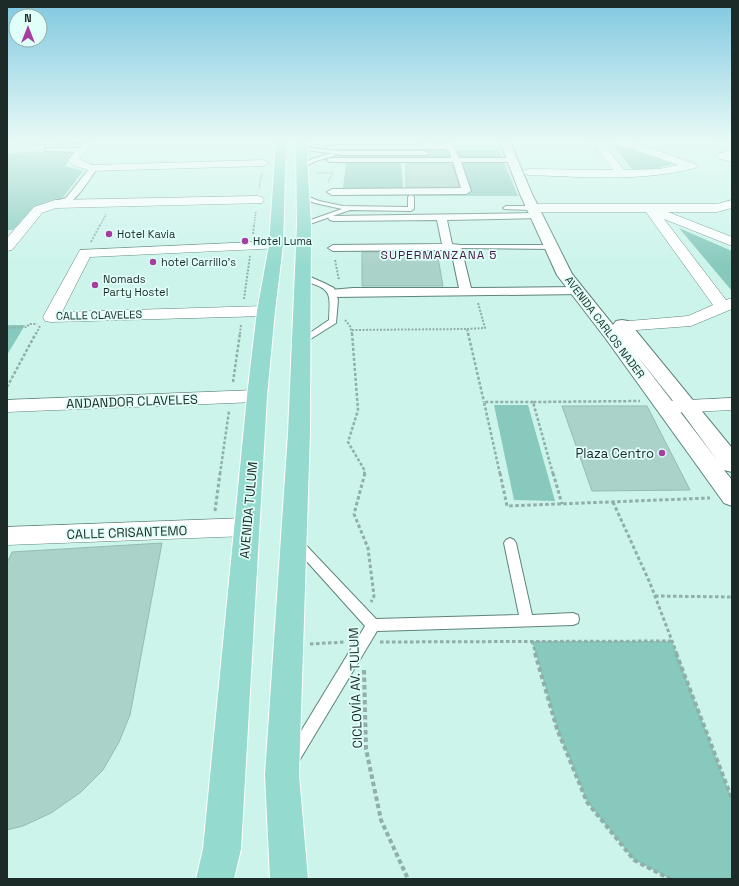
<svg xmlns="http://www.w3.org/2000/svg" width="739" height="886" font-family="'Space Grotesk',sans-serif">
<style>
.green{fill:#87c9bc}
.building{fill:#abd2c9;stroke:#95bbb3}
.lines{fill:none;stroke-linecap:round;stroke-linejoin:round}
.service-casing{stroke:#5f837b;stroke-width:2}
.pedestrian-casing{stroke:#5f837b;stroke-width:2}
.minor-casing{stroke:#5f837b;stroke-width:1}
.tertiary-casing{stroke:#5f837b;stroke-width:2}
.primary-casing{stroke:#fff;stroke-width:2}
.path-far4{stroke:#8fafa8;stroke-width:1.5;stroke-dasharray:1.5 1;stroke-linecap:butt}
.path-far3{stroke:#8fafa8;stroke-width:2;stroke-dasharray:2 1.5;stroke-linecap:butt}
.path-far2{stroke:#8fafa8;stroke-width:2.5;stroke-dasharray:3 2;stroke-linecap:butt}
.path-far1{stroke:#8fafa8;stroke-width:3;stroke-dasharray:3.5 2.5;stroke-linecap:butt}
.path{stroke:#8fafa8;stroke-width:4;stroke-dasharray:4.5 3;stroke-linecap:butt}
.service{fill:#fff;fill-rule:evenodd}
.pedestrian{fill:#fff;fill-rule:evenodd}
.minor{fill:#fff;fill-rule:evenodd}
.tertiary{fill:#fff;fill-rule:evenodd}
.primary{fill:#95dace;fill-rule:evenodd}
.poi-dot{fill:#a63d9f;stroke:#e0fff8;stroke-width:1.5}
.labels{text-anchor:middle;stroke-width:3.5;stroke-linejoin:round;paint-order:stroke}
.far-poi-label{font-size:11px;fill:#1c2b28;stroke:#e0fff8;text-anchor:start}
.far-street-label{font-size:11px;fill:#1c2b28;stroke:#e0fff8}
.far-neighbourhood-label{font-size:12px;letter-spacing:1px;fill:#4b1847;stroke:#e0fff8}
.street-label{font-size:13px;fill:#1c2b28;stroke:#e0fff8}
.poi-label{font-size:13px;fill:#1c2b28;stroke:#e0fff8;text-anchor:end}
</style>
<rect width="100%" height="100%" fill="#ccf4eb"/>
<!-- green -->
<g class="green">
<path d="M614 146 626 147 672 164 654 169H632Z"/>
<path d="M337 150H499L518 196H339V189H468L460 159 335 158Z"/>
<path d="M76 151 65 166 83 171 61 200 33 208 13 230H7V153Z"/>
<path d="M346 163H401L403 188H343Z"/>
<path d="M679 228 732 251V291Z"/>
<path d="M7 325H25L7 355Z"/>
<path d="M494 405H528L555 501 514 500Z"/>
<path d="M532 641H672L732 799V879H670L634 860 587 802 557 729Z"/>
</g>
<!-- building -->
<g class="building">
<path d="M406 164H452L459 187H406Z"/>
<path d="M362 252H437L443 286H362Z"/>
<path d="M562 406H647L690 490 592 491Z"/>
<path d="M162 543 130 715 119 742 103 770 81 792 51 813 23 826 7 830V563L12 552Z"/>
</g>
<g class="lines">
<defs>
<g id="service">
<path d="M90 142 88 143 7 145V143Z"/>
<path d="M417 142 437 143 443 142V143C438 148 421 148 417 142Z"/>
<path d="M302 147 342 151H426L429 153 426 155H342L300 149V148Z"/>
<path d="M47 148H83L86 150 83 152 45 151V149Z"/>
<path d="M332 153 334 154V156L316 161 304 167 299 166 312 159Z"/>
<path d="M304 195 319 201 343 206 408 207V197L411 195 414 197V209L411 211 350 210 304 226 302 225V223L342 209 315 203 302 198V196Z"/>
<path d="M506 206H532L535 208 532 210 504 209 503 208Z"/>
<path d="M456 245H551L554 247 551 249 454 248 453 247Z"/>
<path d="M300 275H306L324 283 334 288 338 300 336 323 301 345H298L297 343 298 341 329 320C331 288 330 290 300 279Z"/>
<path d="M297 538 301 540 376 619 519 615 504 543 506 540 510 538 514 540 516 543 532 615 573 613 578 615 579 619 578 623 573 625 377 631 299 761 294 764 289 761 286 756 289 751 365 626 293 546 291 543 293 540Z"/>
</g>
<g id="pedestrian">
<path d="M444 142H452L459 158H512L516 160 512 162H461L471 191 466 194 332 195 327 192 332 189 461 188 453 162H330L326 160 330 158H451L450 152 446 149H329L325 147 329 145H445Z"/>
<path d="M91 165 94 166 96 170C86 184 72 211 52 206L50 204 52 202 66 198 88 170V166Z"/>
<path d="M536 213 539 214 541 216 539 218 447 220 452 244 460 245 461 247 471 288 578 287 582 288 584 291 582 294 334 297 330 296 328 293 330 290 353 288H459L451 250 333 251 328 248 333 245 442 244 437 220 333 221 330 220 328 218 330 216Z"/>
</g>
<g id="minor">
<path d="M7 142H14L11 146 7 147Z"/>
<path d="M84 142H94L79 159 92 165 263 160 269 163 263 166 91 171 73 165 68 160Z"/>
<path d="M592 142H602L624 170 659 169 678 165 627 147 610 144 609 142H633L695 164 697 166 695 168C641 182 584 177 529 175L525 174 523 172 525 170 529 169 613 170Z"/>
<path d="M732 149V162L718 158 717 156 718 154Z"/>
<path d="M258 196 262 197 264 200 262 203 56 208 42 213 12 250 7 251V238L34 207 55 200Z"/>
<path d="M732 200V208L717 212H668L732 237V246L664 219 726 300 732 298V309L691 326 623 331 617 330 615 326 617 322 688 316 713 305 646 212H532L528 211 526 208 528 205 532 204H717Z"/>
<path d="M276 241 281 242 283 245 281 248 90 257 62 312 266 306 272 308 274 311 272 314 266 316 51 322 45 321 43 317 80 250Z"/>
<path d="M257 390 264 392 267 396 264 400 257 402 7 412V400Z"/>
<path d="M732 398V410L669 413 662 411 659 407 662 403 669 401Z"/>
<path d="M247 518 255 521 259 527 255 533 247 536 7 545V527Z"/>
</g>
<path id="tertiary" d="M500 142H510L532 194 572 274 613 325 616 321 622 320 628 321 732 448V472L724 470 732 480V506L724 503 606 339 557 275 520 194ZM635 353 681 411 717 460Z"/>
<g id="primary">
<path d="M276 142H286L283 245 275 311 267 396 241 849 234 879H196L203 849 247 396 257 311 269 245Z"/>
<path d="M296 142H306L311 224 310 433 299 775 308 879H270L265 775 288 433 297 224Z"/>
</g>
</defs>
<!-- service casing -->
<use href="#service" class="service-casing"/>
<!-- pedestrian casing -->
<use href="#pedestrian" class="pedestrian-casing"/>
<!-- minor casing -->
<use href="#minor" class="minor-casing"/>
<!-- tertiary casing -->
<use href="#tertiary" class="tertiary-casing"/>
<!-- primary casing -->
<use href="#primary" class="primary-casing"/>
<!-- path-far4 -->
<g class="path-far4">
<path d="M717 142 722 144"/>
<path d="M317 173H332"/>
<path d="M328 182 333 173 331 171"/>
<path d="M259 188 262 173"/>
<path d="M100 226 106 214"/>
<path d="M254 226 256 211"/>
</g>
<!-- path-far3 -->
<g class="path-far3">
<path d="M253 234 254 225"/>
<path d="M91 242 100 225"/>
<path d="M335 260 339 280"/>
<path d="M244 299 250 256"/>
<path d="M345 320 350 326 352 334"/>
<path d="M7 328 27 327 29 324H37"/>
<path d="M467 329 485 328 478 303"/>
<path d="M352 330 467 329 468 334"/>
<path d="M36 334 40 326"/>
<path d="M240 334 241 324"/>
</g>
<!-- path-far2 -->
<g class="path-far2">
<path d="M352 333 358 410 348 442 365 471 364 474"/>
<path d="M468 333 484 402"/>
<path d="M233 382 240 333"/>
<path d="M7 387 36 333"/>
<path d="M220 474 229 411"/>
<path d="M500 474 484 402H533"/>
<path d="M553 474 533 402 640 401"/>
</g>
<!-- path-far1 -->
<g class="path-far1">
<path d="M365 473 354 514 368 548 374 596 371 602"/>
<path d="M500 473 507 506 710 498"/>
<path d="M553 473 562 504"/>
<path d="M613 502 650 583 677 654"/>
<path d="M215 511 220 473"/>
<path d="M655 596 732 597"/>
<path d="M532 641 536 654"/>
<path d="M380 642 672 641"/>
<path d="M310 644 345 642"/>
</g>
<!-- path -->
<g class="path">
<path d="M535 653 557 729 587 802 634 860 670 879"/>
<path d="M676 653 732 799"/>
<path d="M364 670 366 749 381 820 408 879"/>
</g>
<!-- service -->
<use href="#service" class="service"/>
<!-- pedestrian -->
<use href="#pedestrian" class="pedestrian"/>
<!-- minor -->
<use href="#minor" class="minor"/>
<!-- tertiary -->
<use href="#tertiary" class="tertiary"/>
<!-- primary -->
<use href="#primary" class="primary"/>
</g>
<!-- sky -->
<linearGradient id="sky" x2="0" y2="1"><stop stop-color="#80c8e0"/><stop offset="0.53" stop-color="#e8faf6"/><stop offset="1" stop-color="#e8faf6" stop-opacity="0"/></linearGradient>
<rect width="739" height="266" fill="url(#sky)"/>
<!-- markers -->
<g class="poi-dot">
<circle cx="109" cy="234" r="4"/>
<circle cx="245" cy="241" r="4"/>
<circle cx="153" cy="262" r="4"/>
<circle cx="95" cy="285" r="4"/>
<circle cx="662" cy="453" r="4"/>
</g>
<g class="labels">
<!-- far-poi labels -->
<g class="far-poi-label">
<text x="117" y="238">Hotel Kavia</text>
<text x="253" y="245">Hotel Luma</text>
<text x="161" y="266">hotel Carrillo's</text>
<text x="103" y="283">Nomads<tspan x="103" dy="13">Party Hostel</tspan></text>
</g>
<!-- far-street labels -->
<g class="far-street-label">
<text transform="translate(99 315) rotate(-1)" y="4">CALLE CLAVELES</text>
<text transform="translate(605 327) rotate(53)" y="4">AVENIDA CARLOS NADER</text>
</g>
<!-- far-neighbourhood labels -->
<g class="far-neighbourhood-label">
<text x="439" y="259">SUPERMANZANA 5</text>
</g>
<!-- street labels -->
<g class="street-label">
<text transform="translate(132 401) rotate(-2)" y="5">ANDANDOR CLAVELES</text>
<text transform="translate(248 510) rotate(-85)" y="5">AVENIDA TULUM</text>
<text transform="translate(127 532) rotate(-2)" y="5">CALLE CRISANTEMO</text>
<text transform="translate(355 688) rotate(-92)" y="5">CICLOVÍA AV. TULUM</text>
</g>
<!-- poi labels -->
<g class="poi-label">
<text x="654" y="458">Plaza Centro</text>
</g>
</g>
<!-- border -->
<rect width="739" height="886" fill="none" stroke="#1c2b28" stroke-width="16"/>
<!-- north arrow -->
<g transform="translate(28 28)"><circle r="19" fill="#e0fff8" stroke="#92aaa5"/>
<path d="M0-3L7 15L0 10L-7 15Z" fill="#a63d9f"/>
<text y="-6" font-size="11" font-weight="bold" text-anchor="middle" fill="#1c2b28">N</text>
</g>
</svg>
